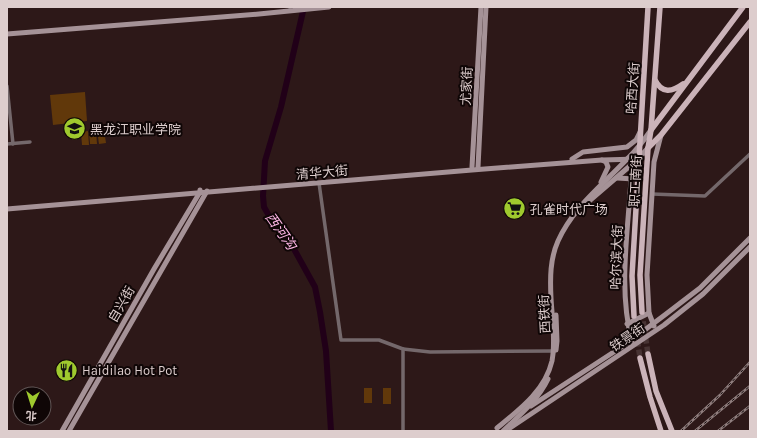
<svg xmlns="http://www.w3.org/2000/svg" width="757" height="438" font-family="Karla,'Noto Sans SC',sans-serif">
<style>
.green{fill:#61380a}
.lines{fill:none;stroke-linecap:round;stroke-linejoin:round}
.river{stroke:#210018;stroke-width:6}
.primary-tunnel{stroke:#473333;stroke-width:5.5;stroke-dasharray:5.5 3;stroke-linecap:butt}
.street{stroke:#74686b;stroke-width:3.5}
.secondary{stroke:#a59297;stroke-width:5}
.primary{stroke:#cbb3b9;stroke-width:5.5}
.rail-casing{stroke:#907e7e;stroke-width:2.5}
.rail{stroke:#0f0606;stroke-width:1;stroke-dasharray:3;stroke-linecap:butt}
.labels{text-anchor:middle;stroke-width:4;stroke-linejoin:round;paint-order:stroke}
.street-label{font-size:13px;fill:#ddcdcd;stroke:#0f0606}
.poi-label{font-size:13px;fill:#ddcdcd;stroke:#0f0606;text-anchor:start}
.water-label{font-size:14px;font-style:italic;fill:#fcb5e4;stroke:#0f0606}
</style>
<rect width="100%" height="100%" fill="#2d1818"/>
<!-- green -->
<g class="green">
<path d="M85 92 87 121 53 125 50 95Z"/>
<path d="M97 130H104L106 143 99 144Z"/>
<path d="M88 131 89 145H82L81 132Z"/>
<path d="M89 131H96L97 144H90Z"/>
<rect x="364" y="388" width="8" height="15"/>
<rect x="383" y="388" width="8" height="16"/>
</g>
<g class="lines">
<!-- river -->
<path class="river" d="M304 7 281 107 265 161 263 196 264 207 272 221 289 240 315 287 320 312 326 351 331 431"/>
<!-- primary-tunnel -->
<g class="primary-tunnel">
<path d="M642 313 648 354"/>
<path d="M634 316 640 358"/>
</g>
<!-- street -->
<g class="street">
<path d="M290 8V7"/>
<path d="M7 86 13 144"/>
<path d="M7 144 30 142"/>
<path d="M319 183 341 340H379L403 349V431"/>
<path d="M652 194 705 196 750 154"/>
<path d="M403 349 430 352 553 351"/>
</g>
<!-- secondary -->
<g class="secondary">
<path d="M7 34 259 14 329 7"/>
<path d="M572 159 583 152 627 147 636 140 640 132"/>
<path d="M472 167 481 7"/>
<path d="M478 167 486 7"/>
<path d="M617 178 634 179"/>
<path d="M601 182 608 167 606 162 602 160"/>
<path d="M588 202 638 159 648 148"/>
<path d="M7 209 472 170 602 160 638 159"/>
<path d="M556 315 557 341 556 350"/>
<path d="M627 324 649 313"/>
<path d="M654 326 649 313 647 275 654 162 661 135"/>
<path d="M632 342C618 290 628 232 631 179L638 170"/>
<path d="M531 406 626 344 666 314 700 288 750 238"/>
<path d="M497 428C519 410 545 391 552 361 556 341 552 318 551 298 550 278 550 259 558 241 573 207 603 185 628 158 637 150 644 140 651 130"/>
<path d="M510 428 664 325 703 294 750 247"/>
<path d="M62 431 154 269 200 192V190"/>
<path d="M69 431 207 191"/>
<path d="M503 431C520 415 538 400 548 379"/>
</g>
<!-- primary -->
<g class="primary">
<path d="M655 80C662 94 672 92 683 84"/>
<path d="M651 130 743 7"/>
<path d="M648 148 661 135 750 22"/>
<path d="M642 312 640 275 648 148 651 130 660 7"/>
<path d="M634 316 632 276 648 7"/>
<path d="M648 354 656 391 672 431"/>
<path d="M640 358 650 397 661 431"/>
</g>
<defs>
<g id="rail">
<path d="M681 431 720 395 750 362"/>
<path d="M695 431 750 386"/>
<path d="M718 431 750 406"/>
</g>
</defs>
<!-- rail casing -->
<use href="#rail" class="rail-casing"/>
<!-- rail -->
<use href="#rail" class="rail"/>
</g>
<!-- icons -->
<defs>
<symbol id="university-disc" viewBox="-11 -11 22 22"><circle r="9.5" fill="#9fca2e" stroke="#0f0606"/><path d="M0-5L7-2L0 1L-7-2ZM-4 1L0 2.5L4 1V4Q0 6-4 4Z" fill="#111"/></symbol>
<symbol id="supermarket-disc" viewBox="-11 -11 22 22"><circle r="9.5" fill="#9fca2e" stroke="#0f0606"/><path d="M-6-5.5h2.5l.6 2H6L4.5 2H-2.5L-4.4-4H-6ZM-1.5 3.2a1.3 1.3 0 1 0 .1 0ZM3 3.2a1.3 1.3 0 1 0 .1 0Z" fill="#111"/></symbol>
<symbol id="restaurant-disc" viewBox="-11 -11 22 22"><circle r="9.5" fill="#9fca2e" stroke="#0f0606"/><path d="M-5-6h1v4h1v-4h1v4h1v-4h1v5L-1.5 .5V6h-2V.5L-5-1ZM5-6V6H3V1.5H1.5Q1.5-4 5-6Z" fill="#111"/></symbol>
</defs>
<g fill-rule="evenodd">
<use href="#university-disc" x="62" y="116" width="25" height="25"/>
<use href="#supermarket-disc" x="502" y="196" width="25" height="25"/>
<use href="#restaurant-disc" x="54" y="358" width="25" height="25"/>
</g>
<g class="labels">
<!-- street labels -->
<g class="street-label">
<text transform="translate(466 86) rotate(-87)" y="5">尤家街</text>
<text transform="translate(632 88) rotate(-86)" y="5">哈西大街</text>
<text transform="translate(322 172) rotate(-5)" y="5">清华大街</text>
<text transform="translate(635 181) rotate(-87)" y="5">职工南街</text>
<text transform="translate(616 257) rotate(-88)" y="5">哈尔滨大街</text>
<text transform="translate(121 304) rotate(-60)" y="5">自兴街</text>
<text transform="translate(544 314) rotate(-93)" y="5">西铁街</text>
<text transform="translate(627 337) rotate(-34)" y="5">铁景街</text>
</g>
<!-- poi labels -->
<g class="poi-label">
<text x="90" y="134">黑龙江职业学院</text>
<text x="530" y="214">孔雀时代广场</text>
<text x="82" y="375">Haidilao Hot Pot</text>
</g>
<!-- water labels -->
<g class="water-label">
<text transform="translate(281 231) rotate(55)" y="5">西河沟</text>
</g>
</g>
<!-- border -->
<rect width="757" height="438" fill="none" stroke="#ddcdcd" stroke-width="16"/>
<!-- north arrow -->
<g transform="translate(32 406) rotate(184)"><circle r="19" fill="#0f0606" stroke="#615656"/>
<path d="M0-3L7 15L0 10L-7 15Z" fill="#9fca2e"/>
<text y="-6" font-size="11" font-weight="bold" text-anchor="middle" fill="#ddcdcd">北</text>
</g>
</svg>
